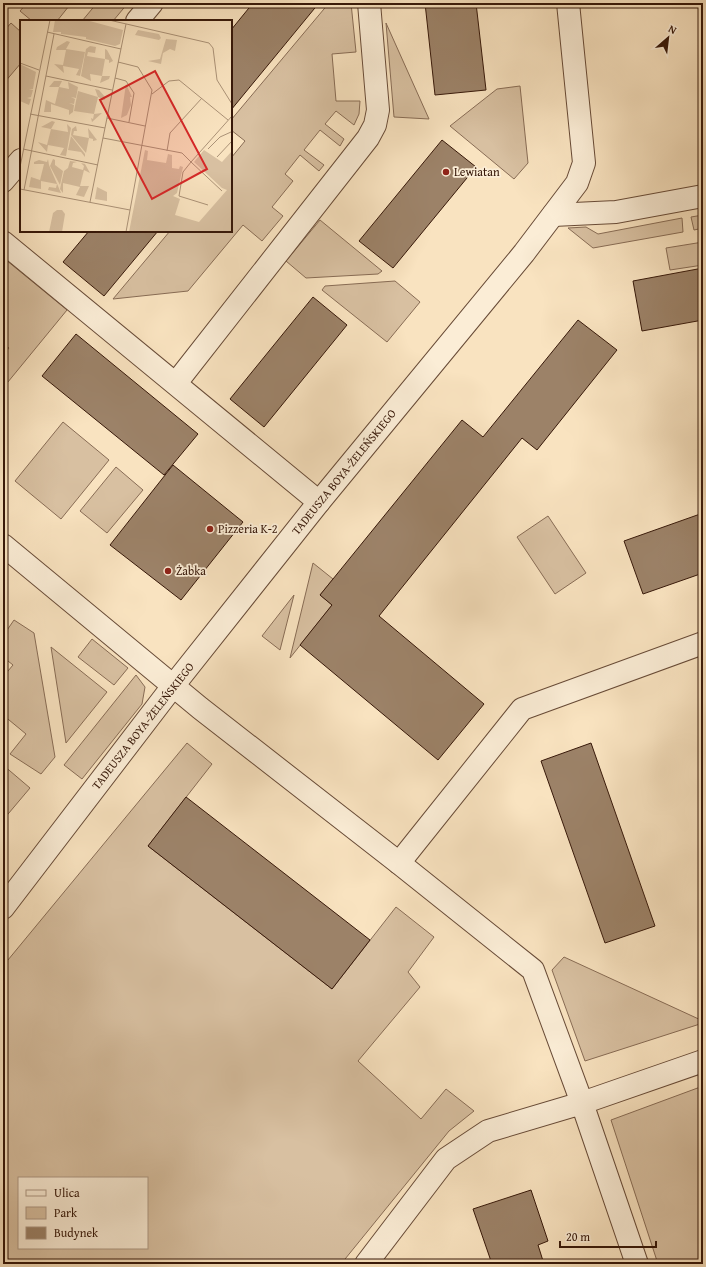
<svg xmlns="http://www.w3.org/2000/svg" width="706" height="1267" font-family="'Gentium Book Plus',serif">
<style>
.green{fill:#d8c0a1;stroke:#886c55;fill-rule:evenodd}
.building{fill:#9c8268;stroke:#371809}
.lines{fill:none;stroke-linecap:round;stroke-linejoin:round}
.minor-casing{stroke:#684b37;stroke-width:24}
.minor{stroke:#fbedd6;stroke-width:22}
.poi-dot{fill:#8f2418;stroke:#fbedd6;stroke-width:1.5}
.labels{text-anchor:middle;stroke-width:3.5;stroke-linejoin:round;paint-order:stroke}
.poi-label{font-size:12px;fill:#371809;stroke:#fbedd6;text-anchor:start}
.street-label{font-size:12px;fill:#371809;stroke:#fbedd6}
.inset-road{fill:none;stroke:#ab9277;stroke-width:1}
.view{fill:#d62828;fill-opacity:0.15;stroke:#d62828;stroke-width:2}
.inset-edge{fill:none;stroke:#371809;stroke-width:2}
</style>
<rect width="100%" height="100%" fill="#f9e3c0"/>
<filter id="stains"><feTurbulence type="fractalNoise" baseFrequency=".005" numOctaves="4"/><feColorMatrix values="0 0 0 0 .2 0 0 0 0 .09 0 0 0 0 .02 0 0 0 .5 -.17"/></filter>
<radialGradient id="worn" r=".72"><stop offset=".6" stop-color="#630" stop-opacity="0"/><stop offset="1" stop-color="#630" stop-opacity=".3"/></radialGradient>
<!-- green -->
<g class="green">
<path d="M27 3H68L69 6 57 21H32L20 11Z"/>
<path d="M97 3H128L113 21H82Z"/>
<path d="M329 3H351L356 52 332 54 336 101H360L359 114 354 125 336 111 325 124 344 139 340 146 320 130 304 150 324 165 319 171 300 155 285 174 293 181 272 207 283 216 262 241 243 225 188 291 113 299 170 231H231V158L245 141 231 130V120Z"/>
<path d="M11 23 21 32V63L4 83 3 82V32Z"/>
<path d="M386 23 429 119 394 117Z"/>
<path d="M520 86 528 163 514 179 450 126 497 89Z"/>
<path d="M703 215V228L694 230 691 217Z"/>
<path d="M682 218 683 232 593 248 568 228 586 227 598 234Z"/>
<path d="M320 220 382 271 378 274 306 278 286 261Z"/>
<path d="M703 242V265L670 270 666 248Z"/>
<path d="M6 260 67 310 3 388V355L9 348 3 342V263Z"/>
<path d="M395 281 420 302 387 342 322 290 325 286Z"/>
<path d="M63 422 109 460 61 519 15 481Z"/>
<path d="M116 467 143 490 107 533 80 511Z"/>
<path d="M548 516 586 573 555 594 517 537Z"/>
<path d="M313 563 333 579 320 595 332 605 290 658Z"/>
<path d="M294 595 280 650 262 636Z"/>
<path d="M14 620 34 633 55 757 41 774 10 754 26 734 3 715V677L13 665 3 657V636Z"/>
<path d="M92 639 128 668 114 685 78 657Z"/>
<path d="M51 647 107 692 66 743Z"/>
<path d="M136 675 145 687 142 704 82 779 64 765Z"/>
<path d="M187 743 212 764 148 846 332 989 396 907 434 937 408 972 420 987 358 1061 421 1119 446 1089 474 1111 449 1131 341 1264H3V966ZM19 1178H147V1248H19Z"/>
<path d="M3 765 30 788 3 820Z"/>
<path d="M564 957 703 1021V1023L585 1061 552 970Z"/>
<path d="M703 1086V1264H658L611 1120Z"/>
</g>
<!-- building -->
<g class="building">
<path d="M253 3H319L231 110V30Z"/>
<path d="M425 3H476L486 90 435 95Z"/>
<path d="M442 140 476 167 393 268 359 241Z"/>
<path d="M89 231H158L104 296 63 262Z"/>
<path d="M703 268V320L642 331 633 281Z"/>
<path d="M313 297 347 325 264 427 230 399Z"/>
<path d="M578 320 617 350 537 450 522 438 379 616 484 704 438 760 300 645 332 605 320 595 462 420 483 437Z"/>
<path d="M76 334 198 434 164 475 42 376Z"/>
<path d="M173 465 243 522 181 600 110 545Z"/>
<path d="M703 513V573L643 594 624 541Z"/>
<path d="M591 743 655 926 605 943 541 761Z"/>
<path d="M186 797 370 940 332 989 148 846Z"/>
<path d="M531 1190 548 1241 538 1245 544 1264H492L473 1209Z"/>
</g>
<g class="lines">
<defs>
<g id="minor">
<path d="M137 21 152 3"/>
<path d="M3 181 21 160"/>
<path d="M553 215 616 212 703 196"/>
<path d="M3 242 319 502"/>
<path d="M176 383 368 138 375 125 378 110 369 3"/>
<path d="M3 545 200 708 399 863 533 970 582 1103 703 1061"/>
<path d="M399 863 522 709 703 643"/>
<path d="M3 908 173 686 319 502 524 253 577 183 584 163 568 3"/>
<path d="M366 1264 446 1159 488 1131 582 1103 637 1264"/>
</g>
</defs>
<!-- minor casing -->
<use href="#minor" class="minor-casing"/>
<!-- minor -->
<use href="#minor" class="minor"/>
</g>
<!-- markers -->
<g class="poi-dot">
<circle cx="446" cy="172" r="4"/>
<circle cx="210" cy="529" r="4"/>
<circle cx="168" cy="571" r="4"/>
</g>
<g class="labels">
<!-- poi labels -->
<g class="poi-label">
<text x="454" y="176">Lewiatan</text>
<text x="218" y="533">Pizzeria K-2</text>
<text x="176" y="575">Żabka</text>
</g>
<!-- street labels -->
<g class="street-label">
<text transform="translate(344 472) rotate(-51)" y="4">TADEUSZA BOYA-ŻELEŃSKIEGO</text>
<text transform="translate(143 726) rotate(-52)" y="4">TADEUSZA BOYA-ŻELEŃSKIEGO</text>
</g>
</g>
<!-- overview -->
<g transform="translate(20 20)">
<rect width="212" height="212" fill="#f9e3c0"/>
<path d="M35 0H66L103 10 100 24 95 26 66 19V17L41 14V12H33ZM118 10 139 14 141 18 139 20 115 15ZM146 19 157 20 155 31 150 29 143 33 141 44 128 41 140 39ZM47 21 50 22 46 29 65 32 60 56 56 55 59 49 43 46 44 53 34 44 43 45 46 30H36L37 27ZM70 26 76 27 75 33 68 32 67 36 85 39V29L87 30 93 41 89 43V40L85 39 82 56H90L89 59 80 63 82 56 70 54 71 61 61 56 66 29ZM0 44 16 52 13 69H9L13 70 11 77 7 78 11 79 9 85 0 81ZM34 61H42L39 67 49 69 48 62 58 67 56 78 51 77 55 79 54 84 49 83 54 85 53 92 49 95V90L31 84V92H24L26 80 35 84 39 67H29ZM106 64 112 77H110L111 85 107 95 101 98ZM75 69 79 70 85 77V80L78 77 74 94 82 93 72 102 71 98 73 99 74 94 54 91 58 71 78 77ZM32 101 35 102 31 109 48 112 47 104 51 108 46 136 40 135 44 128 28 125 27 132 18 122 27 125 31 109 21 107ZM56 106 57 111H54L53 115 69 118 68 108 77 120 73 121V119L69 118 66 133 51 115 52 109ZM51 116 65 134V137L61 132 48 130ZM125 130 128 131 127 140 146 143 148 134 152 135V148L159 149 160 146 163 147 157 173 153 176 160 179 155 195 179 202 207 170 202 168 174 142 184 130 202 142 212 131V212H109ZM28 139 29 145 41 173 28 170 29 167 36 168 37 164 21 161V169L9 167 11 157 20 160 24 144H14V142L19 140 27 142ZM33 139 35 140V145L43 151 40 165 30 146ZM50 141 57 142 53 143 52 147 63 150 64 146 61 143 65 144 70 153 64 150 60 166H69L64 177 56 175 60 167 43 163V173L40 169 44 151 48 148ZM77 167 87 172V181L75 179ZM37 190H42L45 194 42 212H29L33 193Z" fill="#d8c0a1"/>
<path class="inset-road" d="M89 0 189 23 193 28 197 60 212 84M27 12 101 29M98 42 118 47 132 70 106 212M0 43 19 50M26 56 92 70M95 58 106 61 114 73 109 102M132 74 149 61 159 60 208 100M10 94 85 108M87 98 125 106M83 118 162 133 171 142 212 96M3 129 78 145M188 129 200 117 211 112M147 131 150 113 182 78M197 137 212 121M0 147 30 0M0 169 110 190M4 170 34 14M70 182 106 4M188 185 159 176 163 152 171 142 202 171"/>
<path class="view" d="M135 51 187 149 132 179 80 80Z"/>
<rect width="212" height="212" class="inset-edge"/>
</g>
<!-- margin -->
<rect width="706" height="1267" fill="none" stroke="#f9e3c0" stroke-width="16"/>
<rect x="4" y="4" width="698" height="1259" fill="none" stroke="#371809" stroke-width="2"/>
<rect x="8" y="8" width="690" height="1251" fill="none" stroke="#371809"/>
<!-- legend -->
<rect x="18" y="1177" width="130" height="72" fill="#fbedd6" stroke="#ad9884"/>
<rect x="26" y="1190" width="20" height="6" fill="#fbedd6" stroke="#ad9884"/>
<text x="54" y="1197" font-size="12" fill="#371809">Ulica</text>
<rect x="26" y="1207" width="20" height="12" fill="#d8c0a1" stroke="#ad9884"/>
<text x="54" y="1217" font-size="12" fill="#371809">Park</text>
<rect x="26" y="1227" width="20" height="12" fill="#9c8268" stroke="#ad9884"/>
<text x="54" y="1237" font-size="12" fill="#371809">Budynek</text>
<!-- north arrow -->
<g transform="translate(668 38) rotate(28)" stroke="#fbedd6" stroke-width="3" paint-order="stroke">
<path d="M0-3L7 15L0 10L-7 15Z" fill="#371809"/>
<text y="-6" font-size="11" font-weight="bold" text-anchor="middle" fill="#371809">N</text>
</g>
<!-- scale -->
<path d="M560 1241v6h96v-6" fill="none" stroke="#371809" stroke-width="2"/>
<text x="566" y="1241" font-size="12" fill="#371809" stroke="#fbedd6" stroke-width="3" paint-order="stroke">20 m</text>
<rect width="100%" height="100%" filter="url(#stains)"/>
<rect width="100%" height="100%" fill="url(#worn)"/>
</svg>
